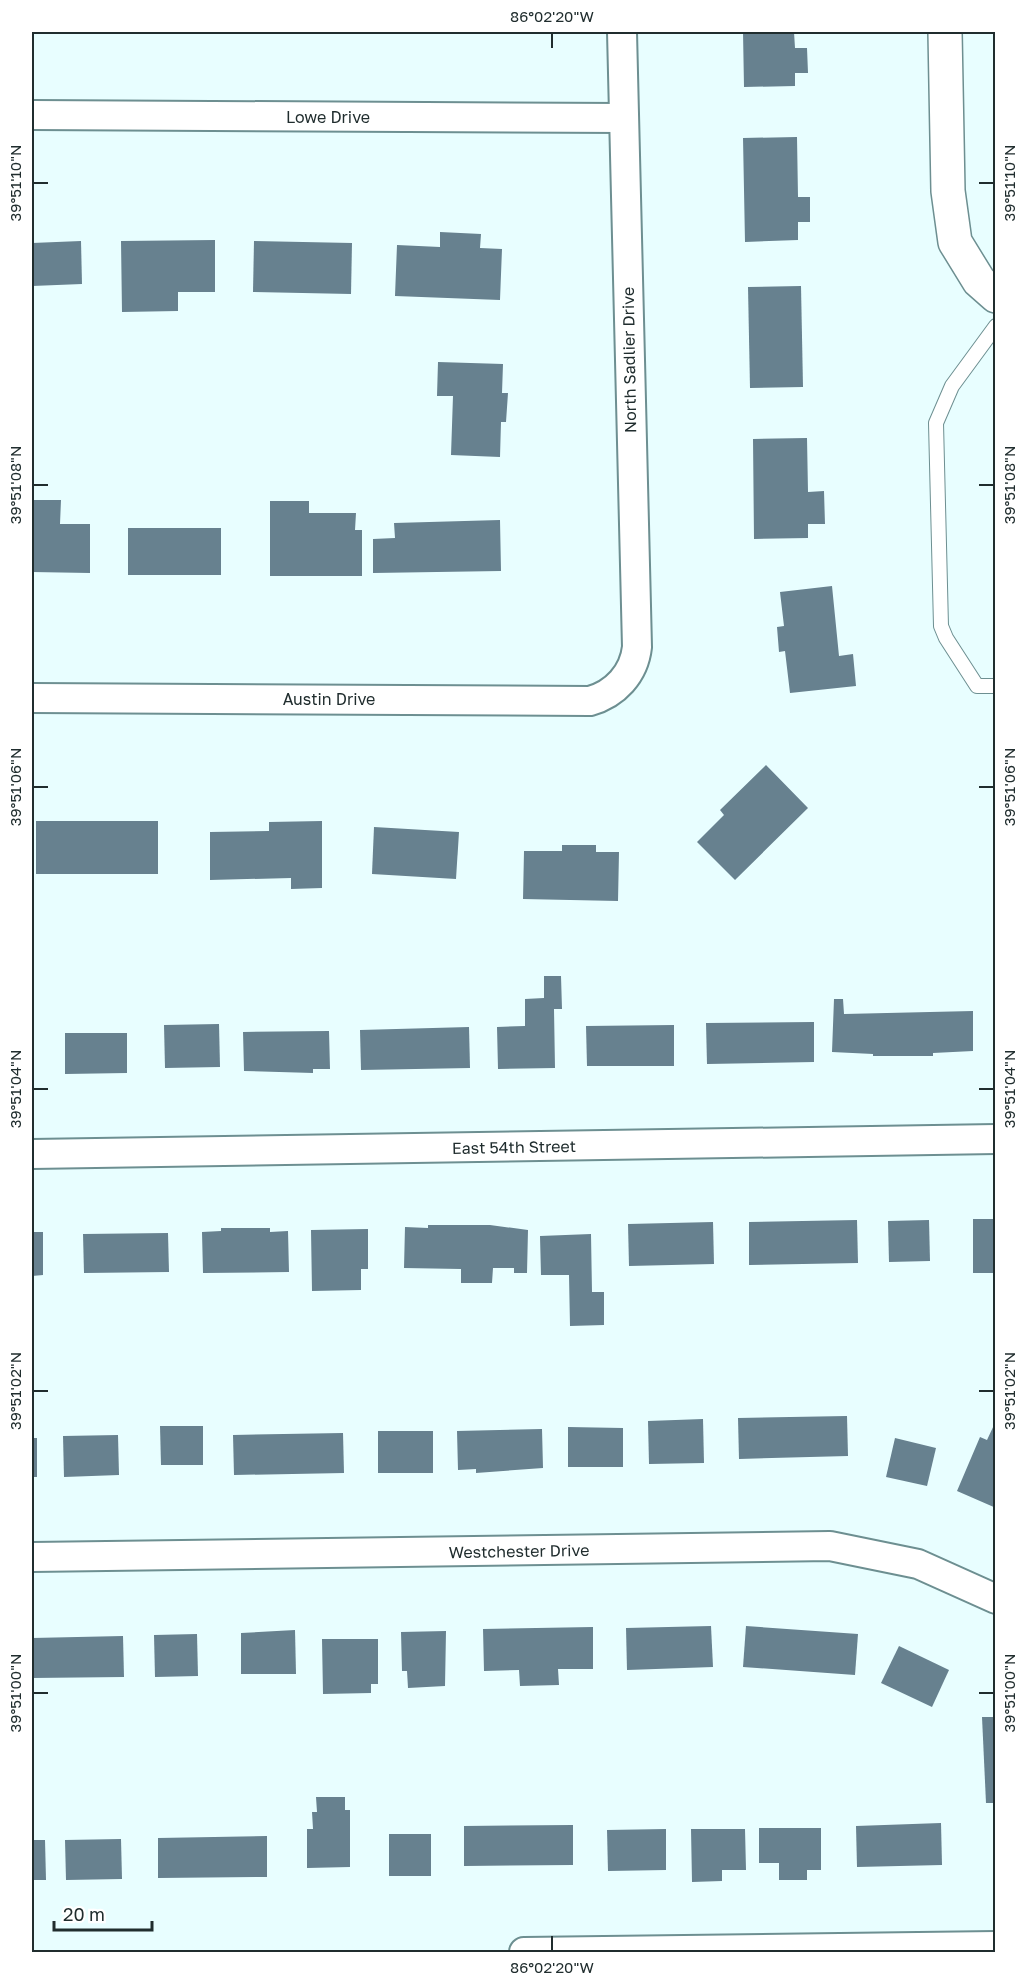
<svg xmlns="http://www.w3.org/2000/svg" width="1027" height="1984" font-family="'Golos Text',sans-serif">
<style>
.building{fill:#67818f}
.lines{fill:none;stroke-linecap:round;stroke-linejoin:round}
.service-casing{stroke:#6d8f91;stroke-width:16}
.minor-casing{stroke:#6d8f91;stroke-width:32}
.tertiary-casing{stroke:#6d8f91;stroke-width:36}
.service{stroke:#fff;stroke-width:14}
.minor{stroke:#fff;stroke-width:28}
.tertiary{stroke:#fff;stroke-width:33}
.ticks{fill:none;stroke:#202d2e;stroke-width:2}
.labels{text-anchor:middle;stroke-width:4.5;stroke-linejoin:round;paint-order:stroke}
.street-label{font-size:16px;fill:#202d2e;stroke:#fff}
.neatline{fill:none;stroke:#202d2e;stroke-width:2}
.ticks-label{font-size:15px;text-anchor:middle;fill:#202d2e}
</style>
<rect width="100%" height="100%" fill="#e8feff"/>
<!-- building -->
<g class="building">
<path d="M743 32H794L795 48H807L808 73H795V86L744 87Z"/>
<path d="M797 137 798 197H810V222H798V240L745 242 743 138Z"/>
<path d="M440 232 481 234 480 248 502 249 500 300 395 296 397 245 440 247Z"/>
<path d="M215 240V292H178V311L122 312 121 241Z"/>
<path d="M81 241 82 284 32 286V243Z"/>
<path d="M254 241 352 243 351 294 253 292Z"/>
<path d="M801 286 803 387 750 388 748 287Z"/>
<path d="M438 362 503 364 502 393H508L506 422H501L500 457 451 455 453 396H437Z"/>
<path d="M807 438 808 492 824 491 825 524H808V538L754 539 753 439Z"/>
<path d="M32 500H61L60 524H90V573L32 572Z"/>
<path d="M270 501H309V513H356L355 530H362V576H270Z"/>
<path d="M500 520 501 571 373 573V539L395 538 394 523Z"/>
<rect x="128" y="528" width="93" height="47"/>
<path d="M832 586 839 656 853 654 856 686 790 693 785 651 779 652 777 627 784 626 780 592Z"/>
<path d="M766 765 808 808 735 880 697 842 724 815 720 810Z"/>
<rect x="36" y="821" width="122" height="53"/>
<path d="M322 821V888L291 889V878L210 880V832L269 831V822Z"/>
<path d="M374 827 459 832 456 879 372 874Z"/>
<path d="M562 845H596V852H619L618 901 523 899 524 851H562Z"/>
<path d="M544 976H561L562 1009H554L555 1068 498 1069 497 1027 525 1026V999L544 998Z"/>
<path d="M834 999H843L844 1014 973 1011V1051L933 1053V1056H873V1054L832 1052Z"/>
<path d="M814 1022V1062L707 1064 706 1023Z"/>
<path d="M219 1024 220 1067 165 1068 164 1025Z"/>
<path d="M674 1025V1066H587L586 1026Z"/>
<path d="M469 1027 470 1068 361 1070 360 1030Z"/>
<path d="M329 1031 330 1069H313V1073L244 1071 243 1032Z"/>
<path d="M65 1033H127V1073L65 1074Z"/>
<rect x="32" y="1034" width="2" height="40"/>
<rect x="973" y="1219" width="23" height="54"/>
<path d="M857 1220 858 1263 749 1265V1222Z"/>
<path d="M929 1220 930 1261 889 1262 888 1221Z"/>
<path d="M713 1222 714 1264 629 1266 628 1224Z"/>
<path d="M428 1225H490L528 1230 527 1273H514V1268H493L492 1283H461V1269L404 1268 405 1227 428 1228Z"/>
<path d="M221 1228H270V1232L288 1231 289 1272 203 1273 202 1232 221 1231Z"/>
<path d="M368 1229V1269H361V1290L312 1291 311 1230Z"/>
<path d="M32 1232H43V1275L32 1276Z"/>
<path d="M168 1233 169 1272 84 1273 83 1234Z"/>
<path d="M591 1234 592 1292H604V1325L570 1326 569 1275H541L540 1236Z"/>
<path d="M847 1416 848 1456 739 1459 738 1418Z"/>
<path d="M703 1419 704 1463 649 1464 648 1421Z"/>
<path d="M994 1425 996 1426V1508L957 1491 980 1437 987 1440Z"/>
<path d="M160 1426H203V1465H161Z"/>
<path d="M568 1427 623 1428V1467H568Z"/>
<path d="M542 1429 543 1468 476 1473V1469L458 1470 457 1431Z"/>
<rect x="378" y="1431" width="55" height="42"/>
<path d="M343 1433 344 1473 234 1475 233 1435Z"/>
<path d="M118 1435 119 1475 64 1477 63 1436Z"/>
<rect x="32" y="1438" width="5" height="39"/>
<path d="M895 1438 936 1448 927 1486 886 1477Z"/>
<path d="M711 1626 713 1667 627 1670 626 1628Z"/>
<path d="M746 1626 858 1634 855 1675 743 1667Z"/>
<path d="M593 1627V1669H558L559 1685 520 1686 519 1670 484 1671 483 1629Z"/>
<path d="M295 1630 296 1674H241V1633Z"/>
<path d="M446 1631 445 1686 408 1688 407 1671H402L401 1632Z"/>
<path d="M197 1634 198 1676 155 1677 154 1635Z"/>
<path d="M123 1636 124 1677 32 1678V1638Z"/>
<path d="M322 1639H378V1684H371V1693L323 1694Z"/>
<path d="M899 1646 949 1670 932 1707 881 1683Z"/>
<path d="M982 1717H996V1803H986Z"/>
<path d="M316 1797H345V1810H350V1867L307 1868V1829H313L312 1812H317Z"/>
<path d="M941 1823 942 1865 857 1867 856 1826Z"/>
<path d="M573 1825V1865L464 1866V1826Z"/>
<path d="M759 1828H821V1870H807V1880H779V1863H759Z"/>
<path d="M666 1829V1870L608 1871 607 1830Z"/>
<path d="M691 1829H745L746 1870H722V1881L692 1882Z"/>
<rect x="389" y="1834" width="42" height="42"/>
<path d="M267 1836V1877L158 1878V1838Z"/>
<path d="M121 1839 122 1879 66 1880 65 1840Z"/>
<path d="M32 1840H45L46 1880H32Z"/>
</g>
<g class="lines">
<defs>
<path id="service" d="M996 326 952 386 936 423 941 626 946 638 977 686H996"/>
<g id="minor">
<path d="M32 115 624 118"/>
<path d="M32 698 590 701C615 694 634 674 637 647L622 32"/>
<path d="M32 1154 996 1139"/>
<path d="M32 1557 830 1546 918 1564 996 1599"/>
<path d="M524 1952 996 1946"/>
</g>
<path id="tertiary" d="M945 32 948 191 955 242 979 281 996 296"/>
</defs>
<!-- service casing -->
<use href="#service" class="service-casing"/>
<!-- minor casing -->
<use href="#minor" class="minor-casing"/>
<!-- tertiary casing -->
<use href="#tertiary" class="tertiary-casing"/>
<!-- service -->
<use href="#service" class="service"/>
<!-- minor -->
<use href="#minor" class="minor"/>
<!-- tertiary -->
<use href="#tertiary" class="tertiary"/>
</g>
<!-- ticks -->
<path class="ticks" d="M552 33V48M33 183H48M979 183H994M33 485H48M979 485H994M33 787H48M979 787H994M33 1089H48M979 1089H994M33 1391H48M979 1391H994M33 1693H48M979 1693H994M552 1936V1951"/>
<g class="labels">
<!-- street labels -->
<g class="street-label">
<text x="328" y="123">Lowe Drive</text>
<text transform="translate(629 360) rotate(-91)" y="6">North Sadlier Drive</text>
<text x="329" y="705">Austin Drive</text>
<text transform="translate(514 1147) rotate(-1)" y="6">East 54th Street</text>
<text transform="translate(519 1551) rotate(-1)" y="6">Westchester Drive</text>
</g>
</g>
<!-- border -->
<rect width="1027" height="1984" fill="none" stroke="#ffffff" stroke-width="66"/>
<!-- scale -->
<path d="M54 1921v9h98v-9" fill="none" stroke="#202d2e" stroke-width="3"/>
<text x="63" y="1921" font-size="18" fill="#202d2e" stroke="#ffffff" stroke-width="4.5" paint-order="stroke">20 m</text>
<rect x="33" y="33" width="961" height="1918" class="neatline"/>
<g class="ticks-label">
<text x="552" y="22">86°02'20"W</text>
<text transform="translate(16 183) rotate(-90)" y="5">39°51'10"N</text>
<text transform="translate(1010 183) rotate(-90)" y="5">39°51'10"N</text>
<text transform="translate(16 485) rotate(-90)" y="5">39°51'08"N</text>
<text transform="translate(1010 485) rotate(-90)" y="5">39°51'08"N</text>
<text transform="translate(16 787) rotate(-90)" y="5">39°51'06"N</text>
<text transform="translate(1010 787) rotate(-90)" y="5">39°51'06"N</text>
<text transform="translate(16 1089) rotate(-90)" y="5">39°51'04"N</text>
<text transform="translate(1010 1089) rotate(-90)" y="5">39°51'04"N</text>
<text transform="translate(16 1391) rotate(-90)" y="5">39°51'02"N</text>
<text transform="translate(1010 1391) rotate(-90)" y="5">39°51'02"N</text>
<text transform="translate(16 1693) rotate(-90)" y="5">39°51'00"N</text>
<text transform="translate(1010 1693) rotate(-90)" y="5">39°51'00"N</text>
<text x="552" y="1973">86°02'20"W</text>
</g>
</svg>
